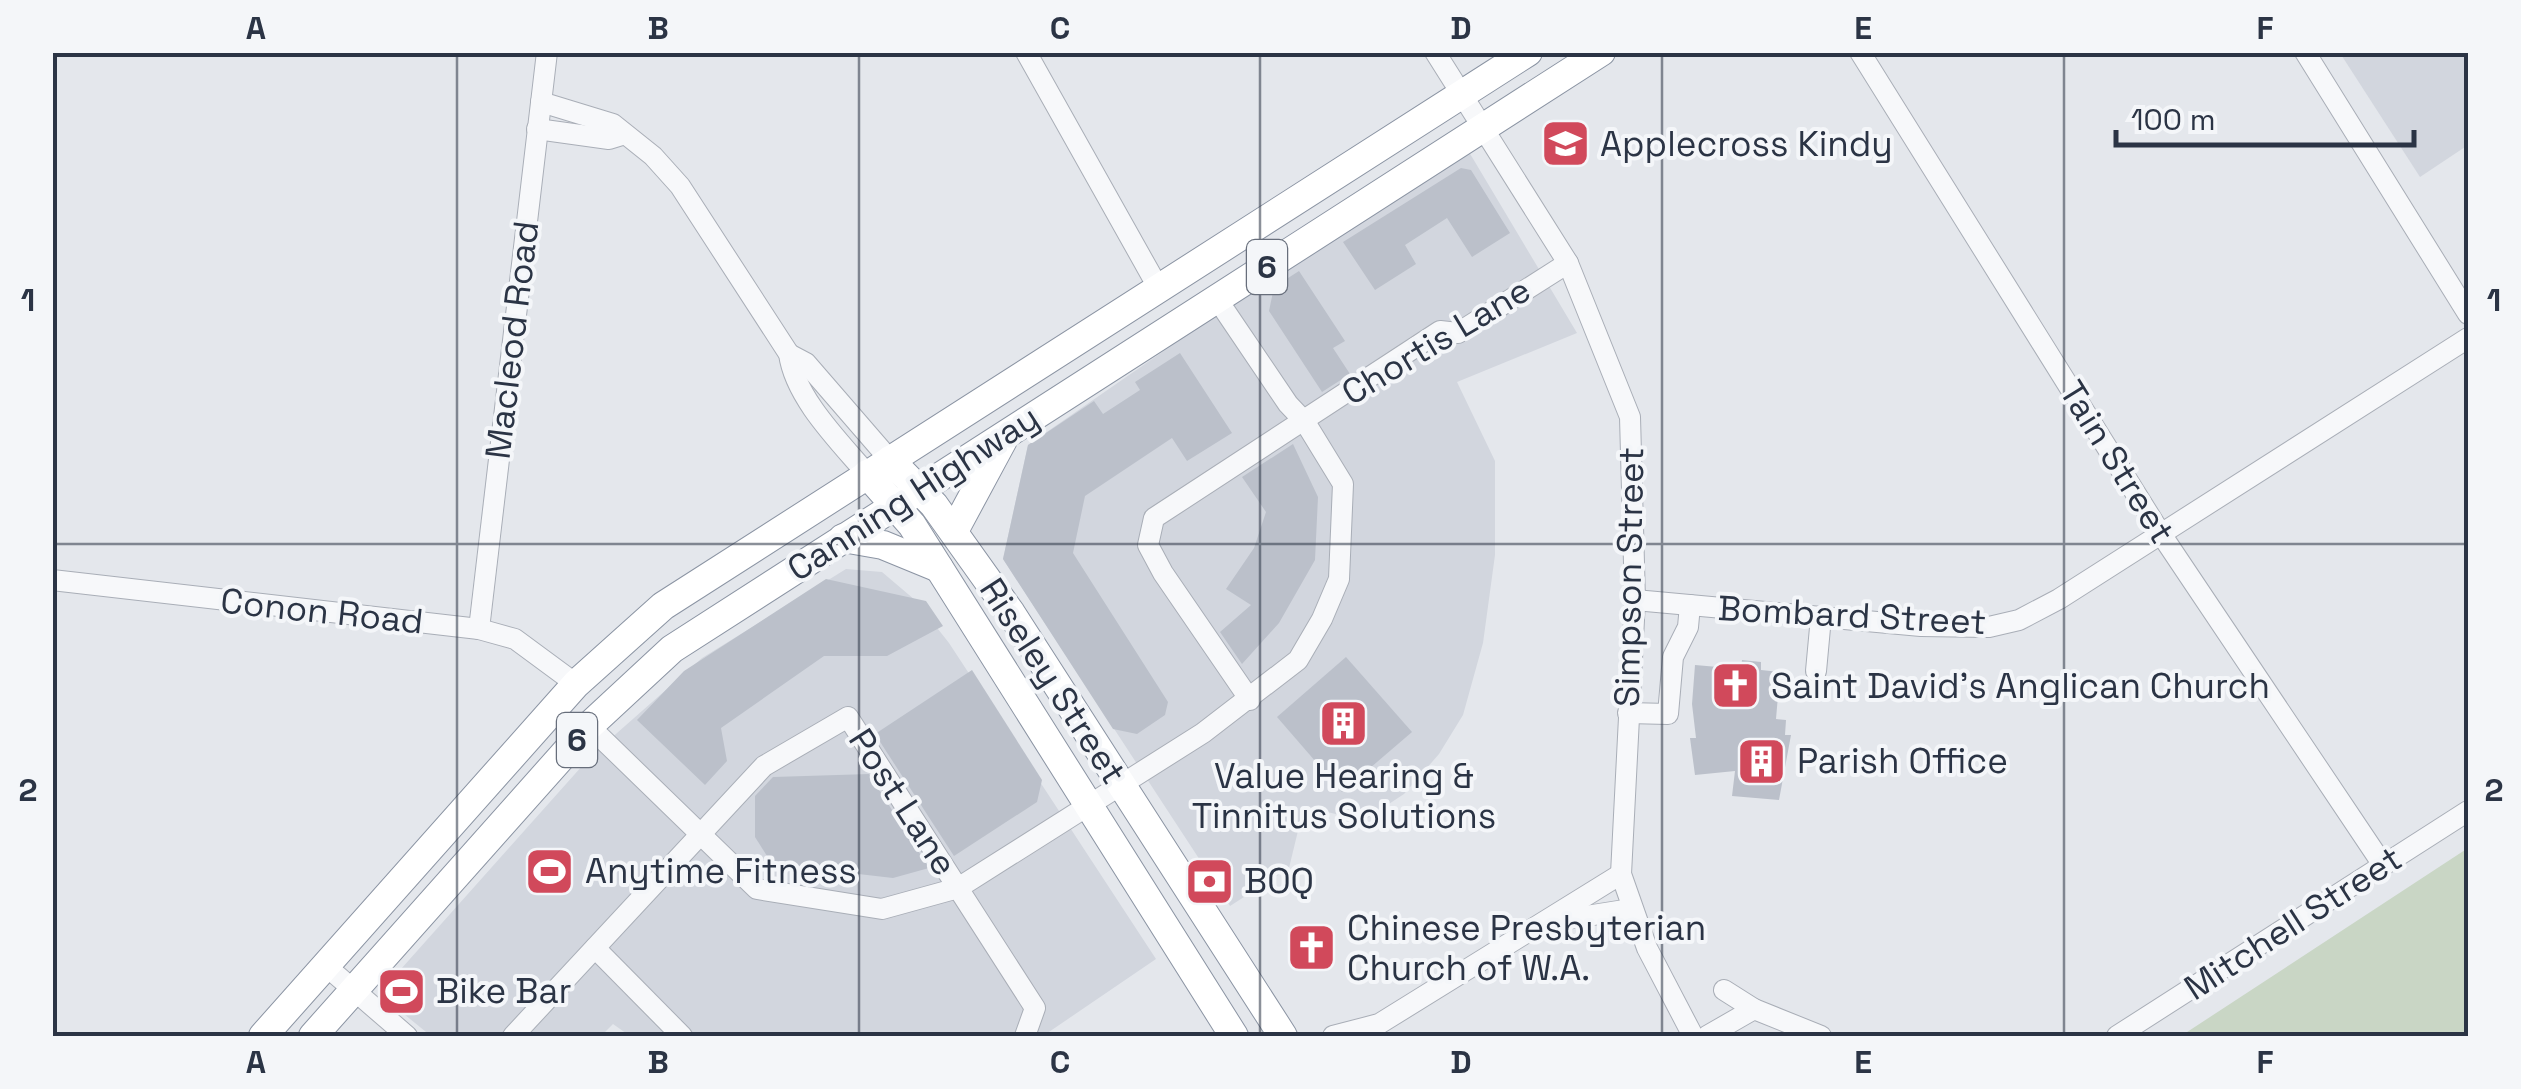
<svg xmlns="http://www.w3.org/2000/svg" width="2521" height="1089" font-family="'Space Grotesk',sans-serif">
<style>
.built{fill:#d2d6de}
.green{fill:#c9d6c5}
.building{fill:#bbc0ca}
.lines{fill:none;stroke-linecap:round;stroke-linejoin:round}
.minor-casing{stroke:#a9aeb7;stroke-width:22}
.highway-casing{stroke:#8b94a3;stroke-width:30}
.minor{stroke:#f7f8fa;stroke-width:20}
.highway{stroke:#fff;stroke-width:28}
.grid{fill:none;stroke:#2b3445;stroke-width:2.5;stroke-opacity:0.55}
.labels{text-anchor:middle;stroke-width:8;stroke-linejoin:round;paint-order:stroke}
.shield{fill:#f4f6f9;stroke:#676e7b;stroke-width:2.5}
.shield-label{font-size:32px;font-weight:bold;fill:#2b3445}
.poi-label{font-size:35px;fill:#2b3445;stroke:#f4f6f9;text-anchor:start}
.street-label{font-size:35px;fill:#2b3445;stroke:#f4f6f9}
.neatline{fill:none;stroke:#2b3445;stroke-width:4}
.grid-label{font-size:32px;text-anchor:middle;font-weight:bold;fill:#2b3445}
</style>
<rect width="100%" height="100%" fill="#e4e7ec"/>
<!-- built -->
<g class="built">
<path d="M2340 53H2468V145L2420 177Z"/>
<path d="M1469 152 1577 333 1457 382 1495 461V555L1483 643 1463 715 1439 754 1404 794 1363 821 1304 806 1289 868 1230 906 1003 559 1028 445 1259 285Z"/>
<path d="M846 569 882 572 915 600 949 643 1156 959 1043 1036H630L613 1024 601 1036H431L399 1010 401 969 591 756 702 658Z"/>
</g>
<!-- green -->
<path class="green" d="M2468 848V1036H2180H2181Z"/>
<!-- building -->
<g class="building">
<path d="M1461 168 1471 170 1510 233 1472 257 1447 218 1405 245 1416 264 1375 290 1343 242Z"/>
<path d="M1299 271 1345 341 1333 348 1350 374 1322 392 1269 311 1274 287Z"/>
<path d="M1180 353 1232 433 1187 461 1172 438 1085 496 1073 553 1168 702 1165 715 1137 734 1113 729 1003 559 1028 445 1094 401 1103 414 1140 390 1135 382Z"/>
<path d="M1293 444 1318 497 1315 560 1279 623 1242 664 1220 632 1251 605 1226 589 1254 548 1266 512 1242 477Z"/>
<path d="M826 579 926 601 943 626 887 656H824L721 728 727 761 705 785 637 720 684 671Z"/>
<path d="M1346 657 1412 732 1342 792 1277 717Z"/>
<path d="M1742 660 1761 662V670L1780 672 1776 719 1786 720 1785 735H1791L1779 800 1732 796 1735 771 1695 775 1690 738H1696L1692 704 1695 665 1741 669Z"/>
<path d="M972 670 1042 780 1037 802 954 856 875 734Z"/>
<path d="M869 774 929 868 893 878 772 864 755 837V796L773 777Z"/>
</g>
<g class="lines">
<defs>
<g id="minor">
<path d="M1026 52 1159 289"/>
<path d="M1435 52 1568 263 1630 417 1635 600 1621 874 1647 948 1693 1036"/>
<path d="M1860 52 2161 534 2383 865"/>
<path d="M2305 52 2468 314"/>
<path d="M541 102 613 124 653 156 680 186 789 354C795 398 839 441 867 474"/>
<path d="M537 129 609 139 622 135"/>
<path d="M789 354 806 363 890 460"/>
<path d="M52 580 479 629 515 639 576 684"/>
<path d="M1635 600 1921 626 1989 627 2019 620 2059 599 2468 338"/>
<path d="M479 629 547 52"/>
<path d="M1816 671 1821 617"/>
<path d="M1250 700 1163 573 1148 545 1154 518 1440 331 1458 333 1568 263"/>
<path d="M1628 713 1668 714 1673 657 1688 627 1690 605"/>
<path d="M589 726 757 889 882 909 958 888 1203 733 1298 660 1322 619 1339 579 1343 484 1305 422 1288 404 1217 299"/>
<path d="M1555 921 1631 909"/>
<path d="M595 948 682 1036"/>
<path d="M326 966 407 1036"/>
<path d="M1724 990 1754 1009"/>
<path d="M513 1036 764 766 848 717 1035 1008 1025 1036"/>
<path d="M1333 1036 1379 1024 1621 874"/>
<path d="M1707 1036 1754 1009 1821 1036"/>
<path d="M2117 1036 2468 811"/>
</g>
<g id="highway">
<path d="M890 460 934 505 1011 613 1283 1036"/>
<path d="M867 474 912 525 1234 1036"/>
<path d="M954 531 1003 440"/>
<path d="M843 538 883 545 939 568"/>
<path d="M263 1036 576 684 663 606 1528 52"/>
<path d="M313 1036 589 726 672 649 1601 52"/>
</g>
</defs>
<!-- minor casing -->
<use href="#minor" class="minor-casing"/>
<!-- highway casing -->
<use href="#highway" class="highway-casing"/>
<!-- minor -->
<use href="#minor" class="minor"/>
<!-- highway -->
<use href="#highway" class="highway"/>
</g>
<!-- grid -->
<path class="grid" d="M457 52V1036M859 52V1036M1260 52V1036M1662 52V1036M2064 52V1036M52 544H2468"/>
<!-- icons -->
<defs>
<symbol id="school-square" viewBox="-11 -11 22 22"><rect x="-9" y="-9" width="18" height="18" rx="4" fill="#d1495b" stroke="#f4f6f9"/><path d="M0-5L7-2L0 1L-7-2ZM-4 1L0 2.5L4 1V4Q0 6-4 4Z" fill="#fff"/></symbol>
<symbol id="church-square" viewBox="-11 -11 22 22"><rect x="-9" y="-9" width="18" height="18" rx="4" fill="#d1495b" stroke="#f4f6f9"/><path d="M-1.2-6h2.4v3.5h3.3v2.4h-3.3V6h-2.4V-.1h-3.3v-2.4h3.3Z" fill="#fff"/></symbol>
<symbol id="building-square" viewBox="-11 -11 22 22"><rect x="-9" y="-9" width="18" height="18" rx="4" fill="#d1495b" stroke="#f4f6f9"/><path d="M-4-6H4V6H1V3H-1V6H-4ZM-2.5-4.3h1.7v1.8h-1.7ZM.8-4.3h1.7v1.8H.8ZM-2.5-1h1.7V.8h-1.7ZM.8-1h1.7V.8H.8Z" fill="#fff"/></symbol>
<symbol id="stadium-square" viewBox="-11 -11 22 22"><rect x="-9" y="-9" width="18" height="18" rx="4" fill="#d1495b" stroke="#f4f6f9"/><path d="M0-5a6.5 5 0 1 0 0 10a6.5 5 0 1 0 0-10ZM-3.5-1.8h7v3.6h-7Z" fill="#fff"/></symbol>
<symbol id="bank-square" viewBox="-11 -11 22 22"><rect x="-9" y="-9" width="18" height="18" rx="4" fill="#d1495b" stroke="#f4f6f9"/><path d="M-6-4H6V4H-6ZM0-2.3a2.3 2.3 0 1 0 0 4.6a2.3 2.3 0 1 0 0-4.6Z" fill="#fff"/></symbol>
</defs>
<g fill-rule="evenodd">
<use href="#school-square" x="1538" y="116" width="55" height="55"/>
<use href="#church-square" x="1708" y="658" width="55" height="55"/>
<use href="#building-square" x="1316" y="696" width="55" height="55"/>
<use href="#building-square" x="1734" y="734" width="55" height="55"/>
<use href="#stadium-square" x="522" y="844" width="55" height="55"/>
<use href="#bank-square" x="1182" y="854" width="55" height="55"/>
<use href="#church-square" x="1284" y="920" width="55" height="55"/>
<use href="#stadium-square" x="374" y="964" width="55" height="55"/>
</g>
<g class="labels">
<!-- shield labels -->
<g class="shield">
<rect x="1247" y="240" width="40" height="54" rx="8"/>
<rect x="557" y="713" width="40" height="54" rx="8"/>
</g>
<g class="shield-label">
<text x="1267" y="278">6</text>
<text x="577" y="751">6</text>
</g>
<!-- poi labels -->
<g class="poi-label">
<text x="1600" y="156">Applecross Kindy</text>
<text x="1771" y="698">Saint David's Anglican Church</text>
<text x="1797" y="773">Parish Office</text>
<text x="1344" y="788" text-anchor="middle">Value Hearing &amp;<tspan x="1344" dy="40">Tinnitus Solutions</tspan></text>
<text x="585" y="883">Anytime Fitness</text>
<text x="1244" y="893">BOQ</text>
<text x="1347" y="940">Chinese Presbyterian<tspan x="1347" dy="40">Church of W.A.</tspan></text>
<text x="436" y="1003">Bike Bar</text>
</g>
<!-- street labels -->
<g class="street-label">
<text transform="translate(512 340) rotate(-83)" y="12">Macleod Road</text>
<text transform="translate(1436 341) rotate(-31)" y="12">Chortis Lane</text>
<text transform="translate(2117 462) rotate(58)" y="12">Tain Street</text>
<text transform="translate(913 493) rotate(-33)" y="12">Canning Highway</text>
<text transform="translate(1629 577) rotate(-89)" y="12">Simpson Street</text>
<text transform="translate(322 611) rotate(6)" y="12">Conon Road</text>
<text transform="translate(1852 615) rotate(3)" y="12">Bombard Street</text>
<text transform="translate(1053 681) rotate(57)" y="12">Riseley Street</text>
<text transform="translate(903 802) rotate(57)" y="12">Post Lane</text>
<text transform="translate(2293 923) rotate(-33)" y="12">Mitchell Street</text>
</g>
</g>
<!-- border -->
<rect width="2521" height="1089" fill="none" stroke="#f4f6f9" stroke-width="110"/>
<!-- scale -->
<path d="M2116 130v15h298v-15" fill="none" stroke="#2b3445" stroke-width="5"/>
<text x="2131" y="130" font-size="30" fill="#2b3445" stroke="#f4f6f9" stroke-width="8" paint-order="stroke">100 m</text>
<rect x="55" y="55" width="2411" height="979" class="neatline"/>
<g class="grid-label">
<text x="256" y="39">A</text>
<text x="658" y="39">B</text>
<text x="1060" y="39">C</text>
<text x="1461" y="39">D</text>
<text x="1863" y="39">E</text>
<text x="2265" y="39">F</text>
<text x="28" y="311">1</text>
<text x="2494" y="311">1</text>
<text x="28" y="801">2</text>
<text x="2494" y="801">2</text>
<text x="256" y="1073">A</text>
<text x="658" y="1073">B</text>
<text x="1060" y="1073">C</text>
<text x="1461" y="1073">D</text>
<text x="1863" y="1073">E</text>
<text x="2265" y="1073">F</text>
</g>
</svg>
